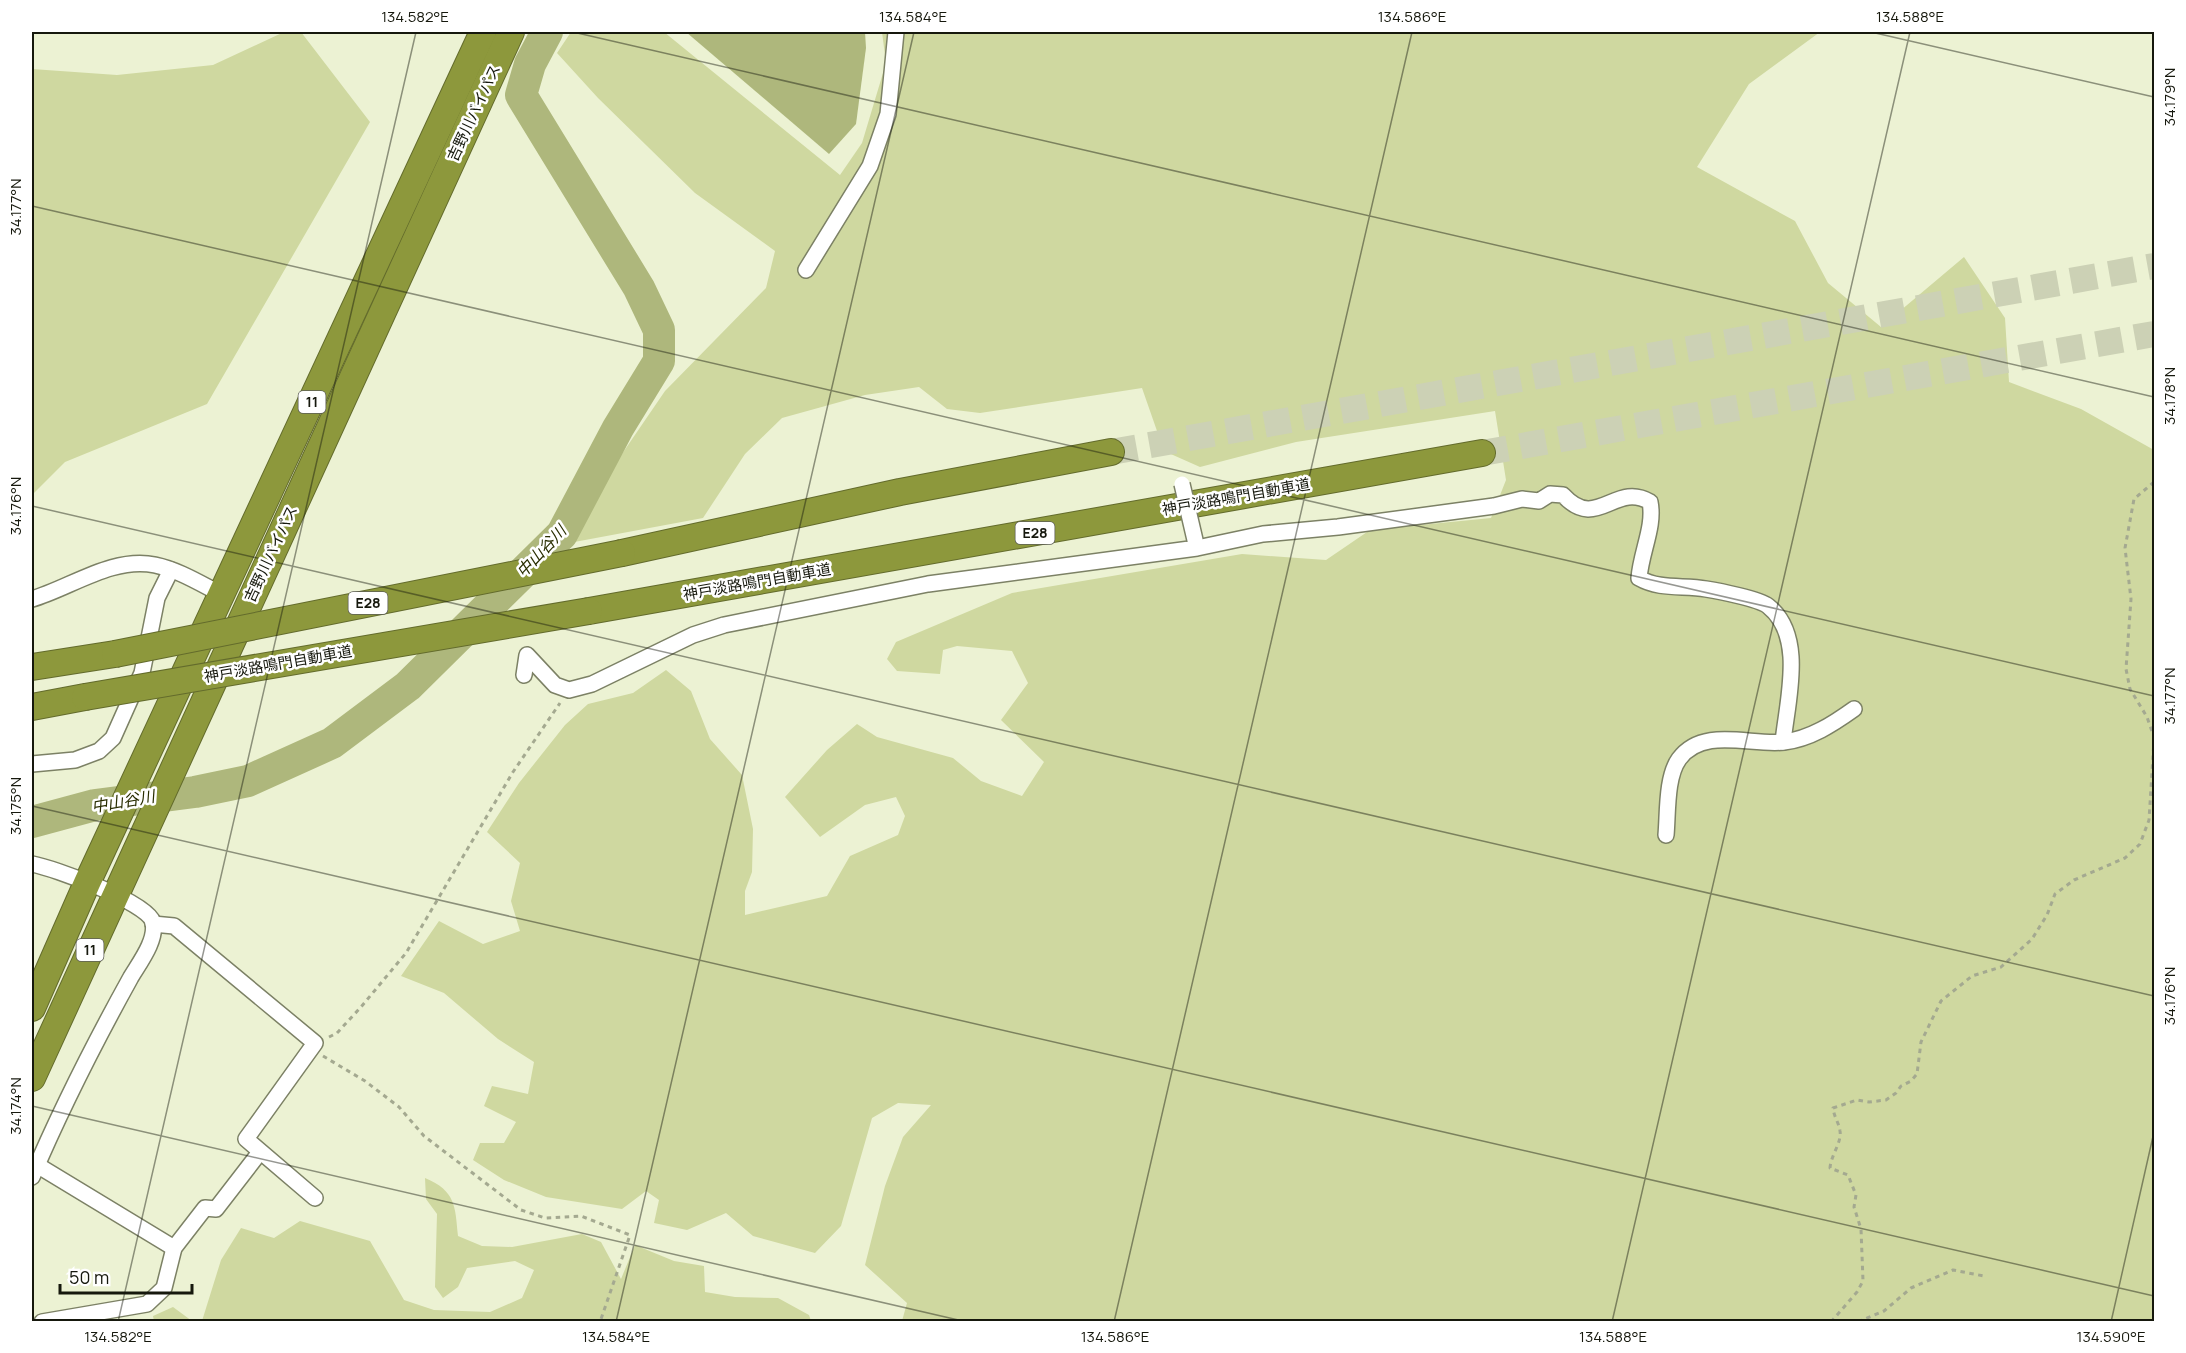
<svg xmlns="http://www.w3.org/2000/svg" width="2186" height="1353" font-family="Manrope,'Noto Sans JP',sans-serif">
<style>
.green{fill:#cfd8a0}
.water{fill:#aeb77c}
.lines{fill:none;stroke-linecap:round;stroke-linejoin:round}
.river{stroke:#aeb77c;stroke-width:32}
.highway-tunnel{stroke:#ccd1b5;stroke-width:26;stroke-dasharray:26 13;stroke-linecap:butt}
.street-casing{stroke:#7c8165;stroke-width:18}
.highway-casing{stroke:#636b2c;stroke-width:28}
.path{stroke:#a4a990;stroke-width:3;stroke-dasharray:4.5 4.5;stroke-linecap:butt}
.street{stroke:#fff;stroke-width:15}
.highway{stroke:#8d983c;stroke-width:26}
.street-bridge-casing{stroke:#7c8165;stroke-width:18;stroke-linecap:butt}
.highway-bridge-casing{stroke:#636b2c;stroke-width:28;stroke-linecap:butt}
.street-bridge{stroke:#fff;stroke-width:15}
.highway-bridge{stroke:#8d983c;stroke-width:26}
.ticks{fill:none;stroke:#16180d;stroke-width:1.5;stroke-opacity:0.45}
.labels{text-anchor:middle;stroke-width:5;stroke-linejoin:round;paint-order:stroke}
.shield{fill:#fff;stroke:#5c5d56;stroke-width:1.5}
.shield-label{font-size:14px;font-weight:bold;fill:#16180d}
.street-label{font-size:15px;fill:#16180d;stroke:#fff}
.water-label{font-size:16px;font-style:italic;fill:#292d00;stroke:#fff}
.neatline{fill:none;stroke:#16180d;stroke-width:2}
.ticks-label{font-size:15px;text-anchor:middle;fill:#16180d}
</style>
<rect width="100%" height="100%" fill="#ecf2d3"/>
<!-- green -->
<g class="green">
<path d="M284 32H301L370 122 207 404 65 462 32 495V69L117 75 213 65Z"/>
<path d="M571 32H664L840 175 862 143 886 63 882 32H1820L1749 84 1697 167 1795 221 1828 283 1881 327 1964 257 2005 318 2009 382 2081 409 2154 450V1321H902L907 1303 865 1265 885 1186 903 1137 931 1105 898 1103 872 1118 841 1226 815 1253 753 1236 726 1213 687 1230 654 1223 659 1200 646 1191 622 1209 546 1197 504 1180 473 1160 480 1143H504L516 1122 484 1106 492 1086 528 1094 534 1062 498 1039 444 993 401 976 439 921 483 944 520 931 511 901 520 863 487 832 519 783 565 725 588 704 633 693 666 670 691 691 710 739 742 775 753 829 752 872 745 891V915L827 896 850 856 898 835 905 816 896 797 865 805 820 837 785 797 827 750 857 724 877 737 953 758 981 781 1022 796 1044 762 1001 720 1028 683 1012 651 957 646 943 650 940 674 897 671 887 659 896 642 1012 593 1242 554 1326 560 1370 530 1491 518 1506 480 1495 411 1296 442 1200 467 1164 451 1142 388 980 413 947 409 919 387 865 395 782 418 745 454 703 518 569 543 585 521 613 467 665 391 766 288 775 251 695 193 598 98 557 53Z"/>
<path d="M425 1178C456 1191 455 1206 458 1236L482 1246 512 1247 582 1234 601 1242 621 1279 635 1245 674 1261 704 1266 705 1292 735 1297 778 1298 809 1315 811 1321H202L221 1260 241 1228 274 1238 300 1221 370 1241 404 1300 434 1310 490 1312 522 1298 534 1270 515 1261 467 1268 458 1287 443 1298 435 1287 437 1214 426 1199Z"/>
<path d="M173 1307 192 1321H154L153 1316Z"/>
</g>
<!-- water -->
<path class="water" d="M686 32H865L866 48 856 124 829 154Z"/>
<g class="lines">
<!-- river -->
<path class="river" d="M32 822 95 805 195 792 248 781 332 743 408 686 562 534 618 428 659 361V330L639 288 521 95 530 64 547 32"/>
<!-- highway-tunnel -->
<g class="highway-tunnel">
<path d="M1111 452 2154 266"/>
<path d="M1482 453 2154 334"/>
</g>
<defs>
<g id="street">
<path d="M806 270 870 166 888 114 896 32"/>
<path d="M32 599C70 588 113 556 155 565 179 570 201 584 223 595"/>
<path d="M524 675 527 655 555 685 569 690 592 684 693 635 724 625 928 584 1197 548 1263 534 1338 527 1494 506 1522 499 1539 501 1550 494 1563 495C1597 532 1615 481 1650 502 1655 526 1641 552 1639 578 1660 590 1683 585 1706 589 1719 591 1759 599 1768 606 1806 636 1787 701 1783 742"/>
<path d="M32 764 75 760 99 751 113 738 142 673 157 598 171 570"/>
<path d="M1666 835C1668 813 1666 777 1679 759 1703 726 1751 746 1784 742 1810 739 1833 724 1854 709"/>
<path d="M32 864C54 868 147 902 153 922 157 940 140 962 131 977 95 1042 61 1109 32 1177"/>
<path d="M153 924 174 926 315 1043 246 1139 315 1198"/>
<path d="M37 1165 174 1248"/>
<path d="M42 1322 147 1304 164 1288 174 1248 205 1208 216 1209 260 1152"/>
</g>
<g id="highway">
<path d="M622 553 900 492 1111 452"/>
<path d="M589 611 1482 453"/>
<path d="M32 667 115 654"/>
<path d="M32 707 85 697"/>
<path d="M32 1008 87 883 483 32"/>
<path d="M32 1078 511 32"/>
</g>
</defs>
<!-- street casing -->
<use href="#street" class="street-casing"/>
<!-- highway casing -->
<use href="#highway" class="highway-casing"/>
<!-- path -->
<g class="path">
<path d="M2154 482 2134 499 2125 548 2131 599 2126 669 2130 689 2147 717 2154 737"/>
<path d="M329 1037 337 1033 361 1007 406 953 513 772 560 703"/>
<path d="M323 1056 365 1081 399 1107 424 1136 521 1210 545 1218 581 1216 630 1235 600 1322"/>
<path d="M1831 1322 1857 1292 1863 1281 1861 1229 1854 1207 1856 1195 1848 1175 1830 1168C1831 1155 1842 1142 1840 1131 1839 1123 1834 1117 1833 1108L1857 1100 1869 1102 1886 1100 1896 1093 1901 1086 1911 1081 1917 1074 1921 1042 1941 1001 1972 976 2001 967 2032 939 2047 915 2055 894 2074 880 2125 858 2140 844 2149 820 2154 740"/>
<path d="M1858 1322 1884 1311 1911 1288 1953 1270 1984 1276"/>
</g>
<!-- street -->
<use href="#street" class="street"/>
<!-- highway -->
<use href="#highway" class="highway"/>
<defs>
<path id="street-bridge" d="M1182 484 1195 540"/>
<g id="highway-bridge">
<path d="M115 654 622 553"/>
<path d="M85 697 589 611"/>
</g>
</defs>
<!-- street-bridge casing -->
<use href="#street-bridge" class="street-bridge-casing"/>
<!-- highway-bridge casing -->
<use href="#highway-bridge" class="highway-bridge-casing"/>
<!-- street-bridge -->
<use href="#street-bridge" class="street-bridge"/>
<!-- highway-bridge -->
<use href="#highway-bridge" class="highway-bridge"/>
</g>
<!-- ticks -->
<path class="ticks" d="M573 32 2154 397M1871 32 2154 97M32 206 2154 696M32 506 2154 996M32 806 2154 1296M32 1106 967 1322M118 1322 416 32M616 1322 914 32M1114 1322 1412 32M1612 1322 1910 32M2111 1322 2154 1132"/>
<g class="labels">
<!-- shield labels -->
<g class="shield">
<rect x="298.5" y="391" width="27" height="22" rx="4.5"/>
<rect x="1015.5" y="522" width="39" height="22" rx="4.5"/>
<rect x="348.5" y="592" width="39" height="22" rx="4.5"/>
<rect x="76.5" y="939" width="27" height="22" rx="4.5"/>
</g>
<g class="shield-label">
<text x="312" y="407">11</text>
<text x="1035" y="538">E28</text>
<text x="368" y="608">E28</text>
<text x="90" y="955">11</text>
</g>
<!-- street labels -->
<g class="street-label">
<text transform="translate(474 113) rotate(-65)" y="5">吉野川バイパス</text>
<text transform="translate(1236 497) rotate(-10)" y="5">神戸淡路鳴門自動車道</text>
<text transform="translate(271 554) rotate(-65)" y="5">吉野川バイパス</text>
<text transform="translate(757 582) rotate(-10)" y="5">神戸淡路鳴門自動車道</text>
<text transform="translate(278 664) rotate(-10)" y="5">神戸淡路鳴門自動車道</text>
</g>
<!-- water labels -->
<g class="water-label">
<text transform="translate(541 551) rotate(-47)" y="6">中山谷川</text>
<text transform="translate(123 801) rotate(-10)" y="6">中山谷川</text>
</g>
</g>
<!-- border -->
<rect width="2186" height="1353" fill="none" stroke="#ffffff" stroke-width="66"/>
<!-- scale -->
<path d="M60 1284v9h132v-9" fill="none" stroke="#16180d" stroke-width="3"/>
<text x="69" y="1284" font-size="18" fill="#16180d" stroke="#ffffff" stroke-width="4.5" paint-order="stroke">50 m</text>
<rect x="33" y="33" width="2120" height="1287" class="neatline"/>
<g class="ticks-label">
<text x="415" y="22">134.582°E</text>
<text x="913" y="22">134.584°E</text>
<text x="1412" y="22">134.586°E</text>
<text x="1910" y="22">134.588°E</text>
<text transform="translate(2170 97) rotate(-90)" y="5">34.179°N</text>
<text transform="translate(16 207) rotate(-90)" y="5">34.177°N</text>
<text transform="translate(2170 396) rotate(-90)" y="5">34.178°N</text>
<text transform="translate(16 506) rotate(-90)" y="5">34.176°N</text>
<text transform="translate(2170 696) rotate(-90)" y="5">34.177°N</text>
<text transform="translate(16 806) rotate(-90)" y="5">34.175°N</text>
<text transform="translate(2170 996) rotate(-90)" y="5">34.176°N</text>
<text transform="translate(16 1106) rotate(-90)" y="5">34.174°N</text>
<text x="118" y="1342">134.582°E</text>
<text x="616" y="1342">134.584°E</text>
<text x="1115" y="1342">134.586°E</text>
<text x="1613" y="1342">134.588°E</text>
<text x="2111" y="1342">134.590°E</text>
</g>
</svg>
